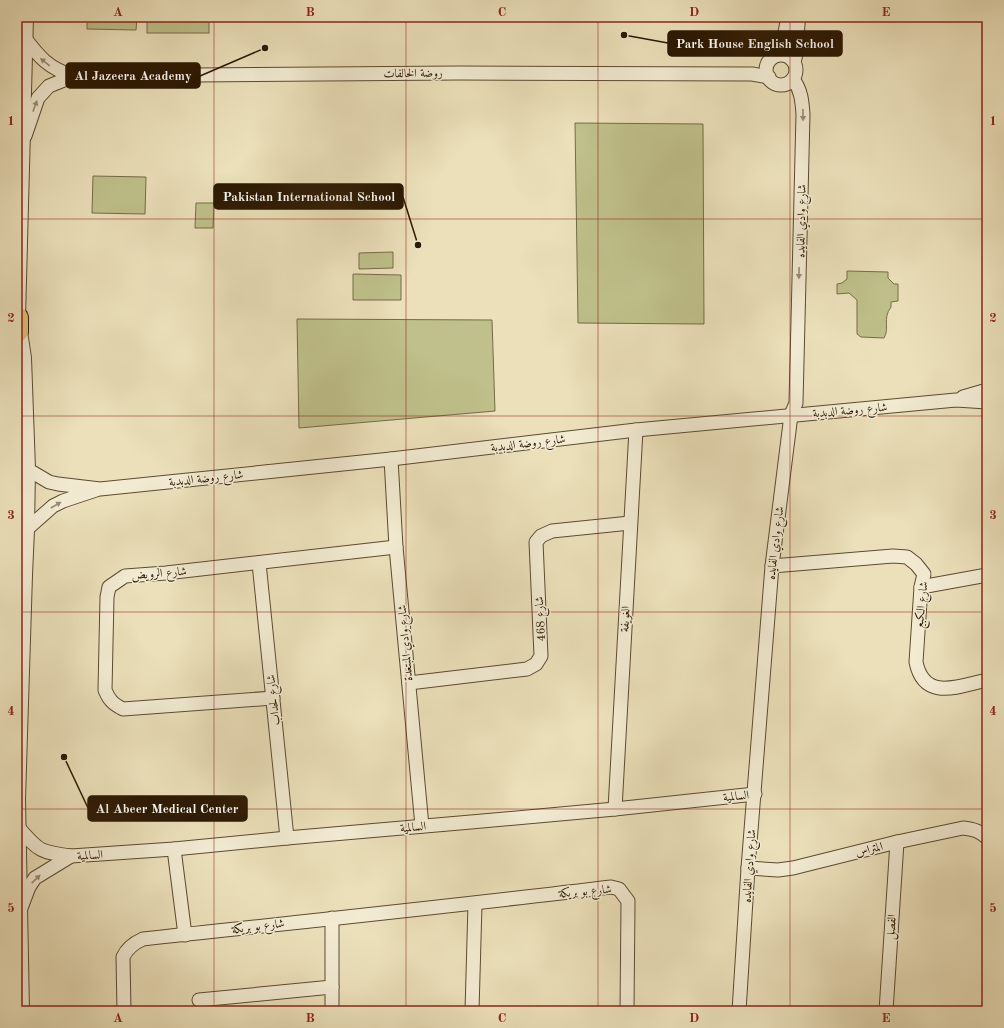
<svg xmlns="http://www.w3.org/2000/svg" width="1004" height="1028" font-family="'Old Standard TT',Amiri,serif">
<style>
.green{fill:#bfc08b;stroke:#756c46}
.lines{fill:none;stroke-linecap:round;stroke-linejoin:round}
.minor-casing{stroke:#5b4b30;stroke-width:15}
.tertiary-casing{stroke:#5b4b30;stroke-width:18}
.trunk-casing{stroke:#2b1902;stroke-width:24}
.minor{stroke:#f2ebd2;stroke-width:13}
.tertiary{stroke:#f2ebd2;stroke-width:16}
.trunk{stroke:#e6c07d;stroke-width:22}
.oneway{fill:#988c74}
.grid{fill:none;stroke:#8f2418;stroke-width:1;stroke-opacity:0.55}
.labels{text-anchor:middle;stroke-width:3;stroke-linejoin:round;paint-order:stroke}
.street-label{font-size:12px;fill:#2b1902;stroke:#f2ebd2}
.leader{fill:none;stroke:#2b1902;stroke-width:1.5}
.callout-dot{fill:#2b1902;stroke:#f2ebd2;stroke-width:1.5}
.callout{fill:#2b1902;stroke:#2b1902;stroke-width:1.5}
.callout-label{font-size:13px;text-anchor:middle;font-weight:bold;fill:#fff}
.neatline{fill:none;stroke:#8f2418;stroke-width:1.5}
.grid-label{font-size:13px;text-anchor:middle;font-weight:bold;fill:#8f2418}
</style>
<rect width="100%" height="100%" fill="#ebe0ba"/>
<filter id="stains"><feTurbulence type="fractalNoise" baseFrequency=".005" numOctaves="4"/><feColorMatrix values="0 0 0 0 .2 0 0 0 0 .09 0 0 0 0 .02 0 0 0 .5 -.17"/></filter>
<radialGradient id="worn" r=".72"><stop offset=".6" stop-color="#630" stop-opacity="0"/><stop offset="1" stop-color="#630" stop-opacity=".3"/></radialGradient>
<!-- green -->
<g class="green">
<path d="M87 17H137L136 30 87 29Z"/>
<rect x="147" y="17" width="62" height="16"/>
<path d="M575 123 703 124 704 324 578 323Z"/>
<path d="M93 176 146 177 145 214 92 213Z"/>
<path d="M196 203H214L213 228H195Z"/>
<path d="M393 252V268L359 269V253Z"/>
<path d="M847 271 888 272V278L894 284H898V301L891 302V307C882 319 890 328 884 338L861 337 857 334V300L849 293 837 294V284L842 283 847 279Z"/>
<path d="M353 274 401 275V300H353Z"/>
<path d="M297 319 492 320 495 411 299 428Z"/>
</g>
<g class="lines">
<defs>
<g id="minor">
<path d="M24 37C39 57 49 69 74 76L459 73 752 74 769 77"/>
<circle cx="781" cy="70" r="15"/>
<path d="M775 56 783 42 788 17"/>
<path d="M794 62C799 48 796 32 799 17"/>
<path d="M25 136 38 98 49 86 74 76"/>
<path d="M963 397 987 390"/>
<path d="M391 459 396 547 422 826"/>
<path d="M27 469 49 482 58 484 100 489 391 459 636 430 956 400 987 402"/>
<path d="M26 530 53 506 63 501 96 490"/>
<path d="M259 563 287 838"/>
<path d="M772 566 893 556 907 557 916 564 924 574 921 587 916 662C924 702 959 686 987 680"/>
<path d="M921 587 987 575"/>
<path d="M409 683 527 669 536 664 541 656 536 542 541 536 552 531 630 523"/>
<path d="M273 698 123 709C113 704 109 700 105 690L107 597 109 587 125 576 166 573 396 547"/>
<path d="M615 809 636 430"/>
<path d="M18 827C39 851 39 852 71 856L174 849 287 838 471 822 615 809 755 794"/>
<path d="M174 849 185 935"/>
<path d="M748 868 778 870 793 868 897 842 963 828C973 829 980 831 987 838"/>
<path d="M21 908 29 887 35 878 71 856"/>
<path d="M199 1000 332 987"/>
<path d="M124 1011 123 957C127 948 134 943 143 939 299 922 455 906 611 887L619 889 628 901 627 1011"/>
<path d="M332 1011V918"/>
<path d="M472 1011 475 904"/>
<path d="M739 1011 748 868 772 566 791 415 796 403 803 114C802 100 801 90 793 79"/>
<path d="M886 1011 897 842"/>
</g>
<path id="tertiary" d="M21 1011 17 799 24 575 26 530 27 469 23 358 17 318 25 17"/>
<path id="trunk" d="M17 331V318"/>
</defs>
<!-- minor casing -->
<use href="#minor" class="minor-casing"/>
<!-- tertiary casing -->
<use href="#tertiary" class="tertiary-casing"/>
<!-- trunk casing -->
<use href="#trunk" class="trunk-casing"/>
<!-- minor -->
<use href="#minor" class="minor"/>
<!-- tertiary -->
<use href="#tertiary" class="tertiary"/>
<!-- trunk -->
<use href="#trunk" class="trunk"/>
</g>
<!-- one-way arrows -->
<defs><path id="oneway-solid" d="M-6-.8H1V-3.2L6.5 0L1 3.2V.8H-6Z"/></defs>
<g class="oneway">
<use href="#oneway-solid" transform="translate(45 62) rotate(-141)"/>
<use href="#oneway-solid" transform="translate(35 106) rotate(-70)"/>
<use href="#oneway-solid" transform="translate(803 115) rotate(89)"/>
<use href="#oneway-solid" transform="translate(799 273) rotate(91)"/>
<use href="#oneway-solid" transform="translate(56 505) rotate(-30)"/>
<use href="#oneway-solid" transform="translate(36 879) rotate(-44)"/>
</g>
<!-- grid -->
<path class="grid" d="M214 17V1011M406 17V1011M598 17V1011M790 17V1011M17 219H987M17 416H987M17 612H987M17 809H987"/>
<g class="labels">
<!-- street labels -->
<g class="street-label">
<text transform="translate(413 73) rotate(-1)" y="4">روضة الخالفات</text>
<text transform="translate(801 221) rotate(-89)" y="4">شارع وادي الفايده</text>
<text transform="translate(850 410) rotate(-5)" y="4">شارع روضة الدبدبة</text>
<text transform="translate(528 443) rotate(-7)" y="4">شارع روضة الدبدبة</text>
<text transform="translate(206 478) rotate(-6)" y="4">شارع روضة الدبدبة</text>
<text transform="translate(775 543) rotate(-83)" y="4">شارع وادي الفايده</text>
<text transform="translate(159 573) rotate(-5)" y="4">شارع الرويض</text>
<text transform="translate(921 605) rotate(-84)" y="4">شارع الكبع</text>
<text transform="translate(540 619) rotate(-93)" y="4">شارع 468</text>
<text transform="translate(625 619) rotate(-87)" y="4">الغويفة</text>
<text transform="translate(405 643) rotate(-95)" y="4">شارع وادي المبتعدة</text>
<text transform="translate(273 700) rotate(-96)" y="4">شارع لحداب</text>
<text transform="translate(736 796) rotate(-6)" y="4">السالمية</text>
<text transform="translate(413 827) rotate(-5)" y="4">السالمية</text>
<text transform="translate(869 849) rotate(-14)" y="4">المتراس</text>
<text transform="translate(90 855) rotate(-3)" y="4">السالمية</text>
<text transform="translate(749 866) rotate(-86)" y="4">شارع وادي الفايده</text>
<text transform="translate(585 891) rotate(-5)" y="4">شارع بو بريكة</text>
<text transform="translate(258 926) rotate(-7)" y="4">شارع بو بريكة</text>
<text transform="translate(891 927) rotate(-86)" y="4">الفصل</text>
</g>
</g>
<!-- callouts -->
<path class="leader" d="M624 35L668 43M265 48L200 76M418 245L403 197M64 757L88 808"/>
<g class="callout-dot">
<circle cx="624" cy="35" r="4"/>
<circle cx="265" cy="48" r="4"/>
<circle cx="418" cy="245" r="4"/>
<circle cx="64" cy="757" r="4"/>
</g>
<g class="callout">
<rect x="668" y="31" width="174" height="25" rx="4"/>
<rect x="66" y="63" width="134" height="25" rx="4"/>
<rect x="214" y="184" width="189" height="25" rx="4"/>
<rect x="88" y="796" width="159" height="25" rx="4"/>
</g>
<g class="callout-label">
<text x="755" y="48">Park House English School</text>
<text x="133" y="80">Al Jazeera Academy</text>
<text x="309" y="201">Pakistan International School</text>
<text x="167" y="813">Al Abeer Medical Center</text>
</g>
<!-- margin -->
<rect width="1004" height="1028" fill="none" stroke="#ebe0ba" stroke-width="44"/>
<rect x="22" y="22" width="960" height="984" class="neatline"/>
<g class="grid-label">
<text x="118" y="16">A</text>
<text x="310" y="16">B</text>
<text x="502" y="16">C</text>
<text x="694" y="16">D</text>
<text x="886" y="16">E</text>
<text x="11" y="125">1</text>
<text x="993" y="125">1</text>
<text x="11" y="322">2</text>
<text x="993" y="322">2</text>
<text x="11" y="519">3</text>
<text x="993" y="519">3</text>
<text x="11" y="715">4</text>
<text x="993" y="715">4</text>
<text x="11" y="912">5</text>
<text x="993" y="912">5</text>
<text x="118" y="1022">A</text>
<text x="310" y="1022">B</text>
<text x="502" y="1022">C</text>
<text x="694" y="1022">D</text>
<text x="886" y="1022">E</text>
</g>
<rect width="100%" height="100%" filter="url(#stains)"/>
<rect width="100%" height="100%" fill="url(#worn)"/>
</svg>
